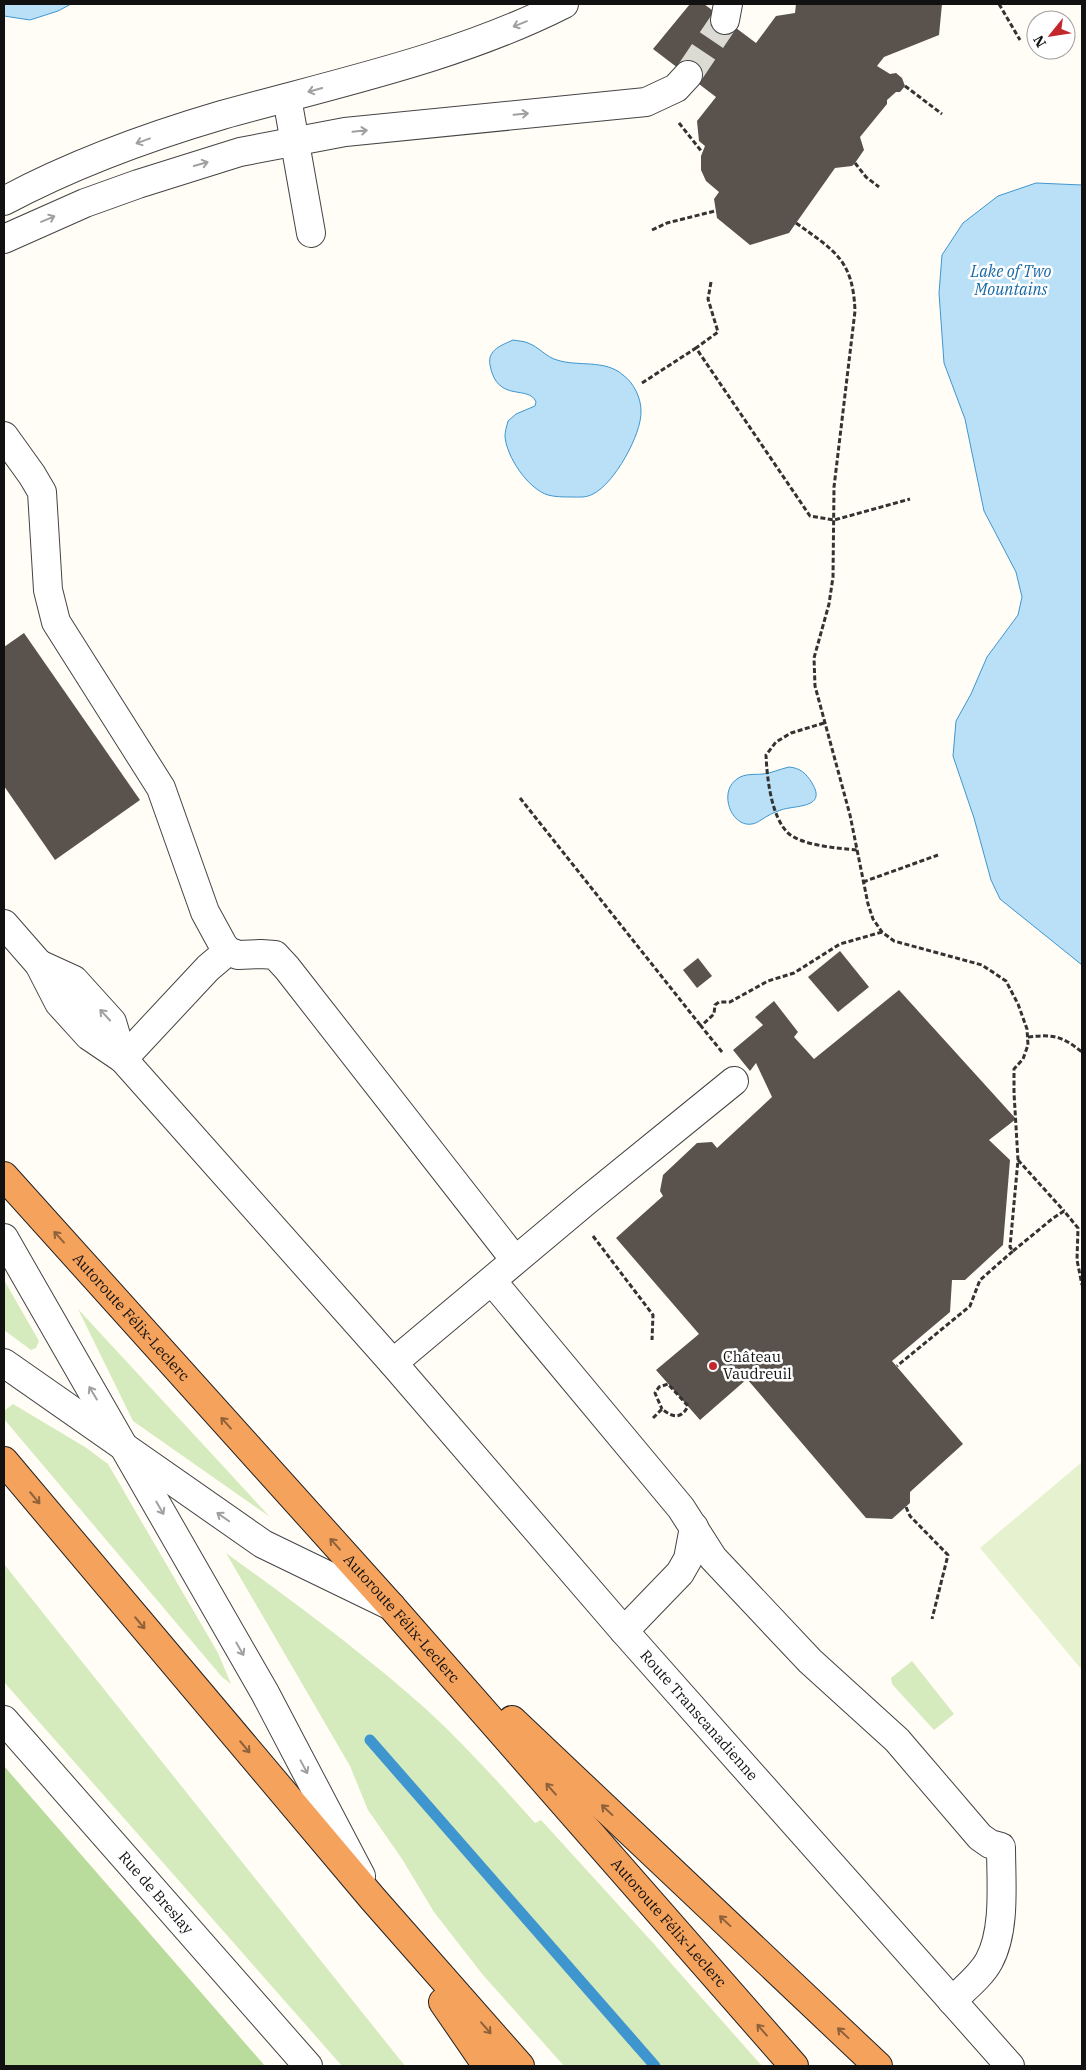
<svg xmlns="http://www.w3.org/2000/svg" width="1086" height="2070" font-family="'IBM Plex Serif',serif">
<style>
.green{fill:#d5ebbd}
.forest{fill:#b9dc9c}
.pitch{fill:#e6f2cf}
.water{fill:#b9e0f7;stroke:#3f96cf}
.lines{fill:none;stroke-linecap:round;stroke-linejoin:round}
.stream{stroke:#3f96cf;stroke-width:11}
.building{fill:#5a524d}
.minor-tunnel{stroke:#dbdad3;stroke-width:28;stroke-dasharray:28 14;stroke-linecap:butt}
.minor-casing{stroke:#444;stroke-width:30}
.highway-casing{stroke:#222;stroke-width:30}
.path{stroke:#333;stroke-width:3;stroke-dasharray:5 2.5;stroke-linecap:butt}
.minor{stroke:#fff;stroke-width:28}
.highway{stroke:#f5a25d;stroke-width:28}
.oneway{stroke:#a0a0a0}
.oneway2{stroke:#8e613b}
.poi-dot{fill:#c4262e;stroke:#fff;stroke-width:2}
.labels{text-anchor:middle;stroke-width:5;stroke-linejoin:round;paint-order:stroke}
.street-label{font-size:15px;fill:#111;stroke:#fff}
.poi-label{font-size:15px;fill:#111;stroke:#fff;text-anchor:start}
.water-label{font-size:16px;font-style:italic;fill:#1768a6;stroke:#fff}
</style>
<rect width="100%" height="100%" fill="#fffdf5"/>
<!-- green -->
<g class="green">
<path d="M4 1280 39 1341 36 1348 31 1350 4 1330Z"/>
<path d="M78 1309 270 1517 133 1421Z"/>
<path d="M13 1404 85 1447 108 1464 218 1653 231 1684 222 1677 4 1419V1411Z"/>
<path d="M226 1553C295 1603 363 1653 427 1710 465 1745 500 1784 535 1823L541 1820 654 1944 762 2066H564L483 1975 434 1912 402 1859 368 1810 350 1766Z"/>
<path d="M4 1564 405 2066H342L4 1682Z"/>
<path d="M912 1661 954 1714 934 1730 892 1684 891 1678Z"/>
</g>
<!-- forest -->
<path class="forest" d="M4 1766 265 2066H4Z"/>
<!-- pitch -->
<path class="pitch" d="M1082 1462V1670L980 1548Z"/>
<!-- water -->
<g class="water">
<path d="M4 4H71L58 11 30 20 4 16Z"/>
<path d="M1036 183 1082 185V965L1000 899 991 880 974 818 953 756 956 721 971 694 987 657 1018 615 1022 597 1016 572 984 511 965 419 944 363 939 293 942 255 963 223 998 196Z"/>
<path d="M513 340C518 341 524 341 528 343 539 347 546 357 557 360 578 367 605 359 623 375 634 383 641 398 641 411 642 434 614 484 593 494 586 498 578 497 571 497 564 497 555 497 548 495 528 489 506 456 505 436 505 431 507 425 508 421L516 414 535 406 536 402C529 384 497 404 490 365 487 350 502 345 513 340Z"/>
<path d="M789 767C800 768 806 773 812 783 828 809 794 805 781 810 774 812 767 816 761 820 736 838 715 794 737 779 745 773 754 775 763 774 772 773 780 769 789 767Z"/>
</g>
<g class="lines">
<!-- stream -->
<path class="stream" d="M370 1740 655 2066"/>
</g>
<!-- building -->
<g class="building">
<path d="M690 4H704L756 43 776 16 795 13 796 4H942L939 35 884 57 877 66 890 74 896 73 902 78 905 86 900 92H896L887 100V104L860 137 864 150 855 163 852 166 835 168 789 233 750 245 717 218 714 199 719 192 706 181 701 170V156L705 146 699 141 697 121 716 97 653 49Z"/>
<path d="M24 633 140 800 55 860 4 786V647Z"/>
<path d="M840 951 869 987 838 1012 808 977Z"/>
<path d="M698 958 712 976 697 988 683 970Z"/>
<path d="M899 990 1016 1119 989 1140 1010 1160 1003 1245 965 1280H952L950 1312 892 1361 963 1444 910 1492V1503L892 1519 866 1518 747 1379 700 1420 656 1370 699 1334 616 1238 663 1196 660 1191 663 1175 697 1143 712 1142 717 1148 772 1097 756 1063 750 1071 733 1050 763 1025 755 1017 774 1001 798 1032 794 1037 814 1059Z"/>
</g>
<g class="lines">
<!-- minor-tunnel -->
<path class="minor-tunnel" d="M688 75 725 20"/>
<defs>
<g id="minor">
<path d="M725 20 728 4"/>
<path d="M287 98 311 233"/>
<path d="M4 201C73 164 147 137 222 115 337 83 457 58 564 4"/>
<path d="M4 239 85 203 138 184 240 152 345 132 646 102 676 88 688 75"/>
<path d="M4 436 32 475 42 492 48 590 56 622 161 788 205 912 223 945 228 951 238 955 261 954 275 955 287 968 515 1260"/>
<path id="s1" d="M4 924 39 964 59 1003 89 1036 123 1059 393 1363 624 1631 1010 2066"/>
<path d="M39 964 74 980 112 1022 123 1059"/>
<path d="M123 1059 208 968 228 951"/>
<path d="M4 1238 265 1693 361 1876"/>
<path d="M492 1281 681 1508 713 1558 810 1661 897 1740 980 1837 990 1844 1001 1847C1001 1881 1006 1930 989 1961 981 1976 964 1989 952 2001"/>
<path d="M4 1363 263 1544 391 1606"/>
<path d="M393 1363 585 1202 734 1081"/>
<path d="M624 1631 680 1573 688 1559 694 1527"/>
<path id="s2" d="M4 1720 308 2066"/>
</g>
<g id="highway">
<path id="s3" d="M4 1176 391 1606 794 2066"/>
<path d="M4 1461 373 1899 520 2066"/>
<path d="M512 1720 878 2066"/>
<path d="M443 2002 487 2066"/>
</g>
</defs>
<!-- minor casing -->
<use href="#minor" class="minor-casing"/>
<!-- highway casing -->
<use href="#highway" class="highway-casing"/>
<!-- path -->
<g class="path">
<path d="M999 4 1020 40"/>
<path d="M905 86 942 114"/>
<path d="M679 123 702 152"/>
<path d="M855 163 866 177 879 187"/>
<path d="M796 223C835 251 853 260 855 311L834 487 833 577 829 604 814 658 815 686 850 815 868 904 873 919 882 932 894 941 982 965 1006 981 1018 1004 1027 1029 1028 1045 1023 1059 1014 1069V1093L1018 1160 1010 1247 1013 1251 980 1280 970 1306 897 1366"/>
<path d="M652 230 667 223 715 211"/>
<path d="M711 282 708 299 718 332 696 348 810 516 834 520 910 499"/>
<path d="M642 383 696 348"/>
<path d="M824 723 791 733 776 742 766 755C767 778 771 815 787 832 801 846 838 848 857 850"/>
<path d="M520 798 701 1026"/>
<path d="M863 882 938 855"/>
<path d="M1028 1037C1053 1034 1062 1036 1082 1052"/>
<path d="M722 1052 701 1026 714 1014 715 1005 719 1002H730L768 981 794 973 840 944 882 932"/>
<path d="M1018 1160 1064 1211"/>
<path d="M593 1236 653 1315 652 1340"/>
<path d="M1013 1251 1052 1219 1064 1211 1078 1228 1077 1260 1082 1285"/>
<path d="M653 1418 662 1409C672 1417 681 1420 688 1406L668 1384 659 1387 655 1393 662 1409"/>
<path d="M906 1507 910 1516 948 1555 932 1619"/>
</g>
<!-- minor -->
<use href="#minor" class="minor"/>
<!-- highway -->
<use href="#highway" class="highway"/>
</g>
<!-- one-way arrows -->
<defs><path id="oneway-shaft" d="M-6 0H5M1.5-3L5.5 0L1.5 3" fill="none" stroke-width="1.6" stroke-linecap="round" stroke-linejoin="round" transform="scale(1.25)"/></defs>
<g class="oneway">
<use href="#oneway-shaft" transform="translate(520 24) rotate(158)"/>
<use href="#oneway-shaft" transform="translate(315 90) rotate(164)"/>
<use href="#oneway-shaft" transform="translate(521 114) rotate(-5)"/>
<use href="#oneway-shaft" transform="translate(360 131) rotate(-6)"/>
<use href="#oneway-shaft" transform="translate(143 141) rotate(160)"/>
<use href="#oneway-shaft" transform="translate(201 164) rotate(-16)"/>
<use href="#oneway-shaft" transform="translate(48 219) rotate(-23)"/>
<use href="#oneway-shaft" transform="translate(105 1015) rotate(-133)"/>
<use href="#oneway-shaft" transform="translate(93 1393) rotate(-121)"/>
<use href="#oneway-shaft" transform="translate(160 1508) rotate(60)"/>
<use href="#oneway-shaft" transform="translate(223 1517) rotate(-145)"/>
<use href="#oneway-shaft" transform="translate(240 1649) rotate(60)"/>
<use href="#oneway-shaft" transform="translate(304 1767) rotate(62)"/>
</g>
<g class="oneway2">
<use href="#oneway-shaft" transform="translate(59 1237) rotate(-132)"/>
<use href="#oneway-shaft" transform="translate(226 1423) rotate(-132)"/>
<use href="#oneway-shaft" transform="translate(35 1498) rotate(50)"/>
<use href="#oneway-shaft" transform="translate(335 1544) rotate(-132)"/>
<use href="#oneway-shaft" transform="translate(140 1623) rotate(50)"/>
<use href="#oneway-shaft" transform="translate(245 1747) rotate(50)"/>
<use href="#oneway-shaft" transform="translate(551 1789) rotate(-131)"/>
<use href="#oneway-shaft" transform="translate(607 1810) rotate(-137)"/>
<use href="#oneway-shaft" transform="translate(725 1921) rotate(-137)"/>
<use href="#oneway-shaft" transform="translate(486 2028) rotate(49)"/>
<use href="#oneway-shaft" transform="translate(762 2030) rotate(-131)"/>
<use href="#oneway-shaft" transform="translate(843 2033) rotate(-137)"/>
</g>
<!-- markers -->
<circle class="poi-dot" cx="713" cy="1366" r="5"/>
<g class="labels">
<!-- street labels -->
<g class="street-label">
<text dy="5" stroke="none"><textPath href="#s3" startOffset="190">Autoroute Félix-Leclerc</textPath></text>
<text dy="5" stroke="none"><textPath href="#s3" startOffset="595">Autoroute Félix-Leclerc</textPath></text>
<text dy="5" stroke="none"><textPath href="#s1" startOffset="1056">Route Transcanadienne</textPath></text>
<text dy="5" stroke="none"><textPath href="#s2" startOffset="230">Rue de Breslay</textPath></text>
<text dy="5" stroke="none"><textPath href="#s3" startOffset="1000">Autoroute Félix-Leclerc</textPath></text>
</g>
<!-- poi labels -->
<g class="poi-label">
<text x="723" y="1362">Château<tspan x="723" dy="17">Vaudreuil</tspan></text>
</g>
<!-- water labels -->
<g class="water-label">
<text x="1011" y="277">Lake of Two<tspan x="1011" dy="18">Mountains</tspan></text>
</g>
</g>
<!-- border -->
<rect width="1086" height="2070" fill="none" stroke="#111111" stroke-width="10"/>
<!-- north arrow -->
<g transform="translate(1051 35) rotate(240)"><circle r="24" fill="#ffffff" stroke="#a0a0a0"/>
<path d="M0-4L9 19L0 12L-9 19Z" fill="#c4262e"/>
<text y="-8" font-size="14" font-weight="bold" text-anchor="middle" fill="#111111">N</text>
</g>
</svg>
